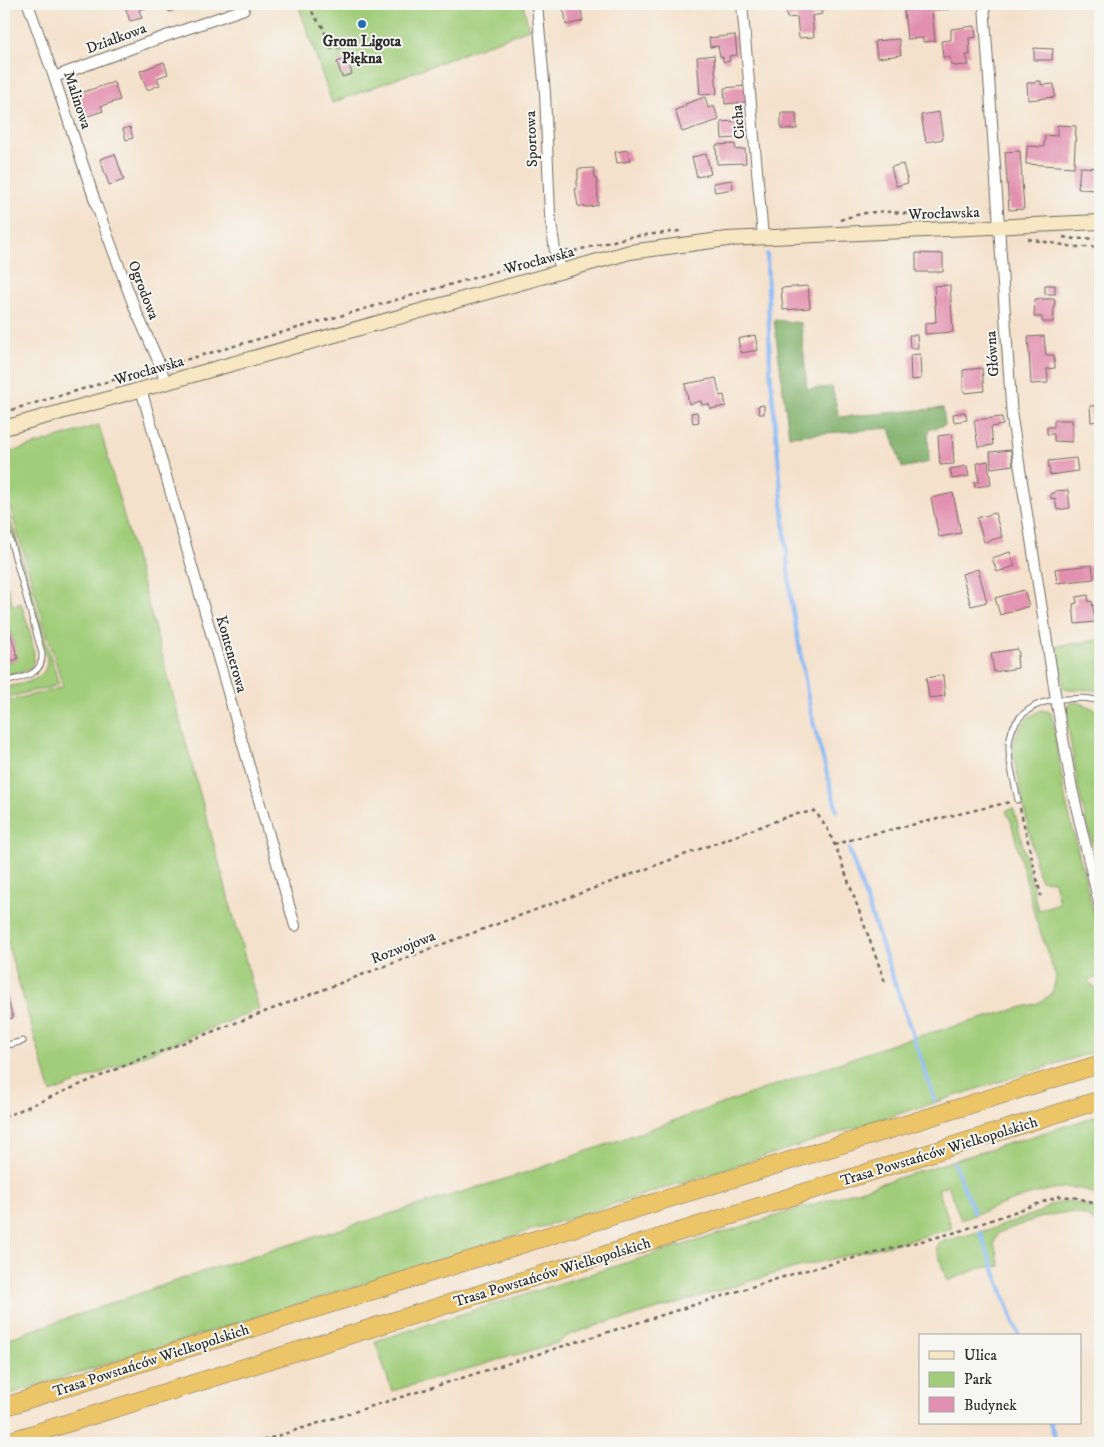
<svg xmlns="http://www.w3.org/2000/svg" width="1104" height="1447" font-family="'IM FELL DW Pica',serif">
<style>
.green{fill:#a1cd7a;stroke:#667c52}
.forest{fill:#80b06a;stroke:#566e4a}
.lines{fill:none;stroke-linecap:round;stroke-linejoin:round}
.stream{stroke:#8abaf6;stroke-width:4}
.building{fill:#e290af}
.service-casing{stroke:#716b63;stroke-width:7}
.minor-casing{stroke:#716b63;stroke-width:12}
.secondary-casing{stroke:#716b63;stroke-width:16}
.motorway-casing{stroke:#716b63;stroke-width:19}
.path{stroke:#716b63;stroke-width:2.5;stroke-dasharray:4 4;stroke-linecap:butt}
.service{stroke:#fff;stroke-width:5}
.minor{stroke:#fff;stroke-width:10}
.secondary{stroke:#f7e8c3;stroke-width:14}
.motorway{stroke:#ecc569;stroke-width:18}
.poi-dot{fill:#1f6fb2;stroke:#f6f6f2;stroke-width:2}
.labels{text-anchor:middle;stroke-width:4;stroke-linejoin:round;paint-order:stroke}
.street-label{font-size:15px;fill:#2b2b2b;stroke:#f6f6f2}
.poi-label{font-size:15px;font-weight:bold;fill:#2b2b2b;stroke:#f6f6f2}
</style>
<rect width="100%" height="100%" fill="#f6f6f2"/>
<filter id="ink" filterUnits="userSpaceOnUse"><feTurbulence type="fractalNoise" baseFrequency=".02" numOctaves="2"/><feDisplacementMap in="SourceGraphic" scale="10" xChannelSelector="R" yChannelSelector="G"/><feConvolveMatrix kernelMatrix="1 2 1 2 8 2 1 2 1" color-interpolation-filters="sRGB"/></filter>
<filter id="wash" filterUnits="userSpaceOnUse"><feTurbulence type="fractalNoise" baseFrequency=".0096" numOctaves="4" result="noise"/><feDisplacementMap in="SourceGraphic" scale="20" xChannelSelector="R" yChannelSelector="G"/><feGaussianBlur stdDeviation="1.12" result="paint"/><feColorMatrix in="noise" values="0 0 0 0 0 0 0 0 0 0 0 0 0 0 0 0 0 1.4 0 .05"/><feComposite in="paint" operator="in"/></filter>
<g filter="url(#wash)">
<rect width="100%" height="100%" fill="#f4e1cb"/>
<!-- green -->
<g class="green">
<path d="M298 4H523L529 29 332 103Z"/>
<path d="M99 425 259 1009 51 1093 4 932V702L63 687 4 487V454Z"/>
<path d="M4 498 59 685 4 698V688C21 683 48 682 47 659L13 533 4 524Z"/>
<path d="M4 582H6L13 606 21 603C25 618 41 657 30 668 24 673 11 674 4 676V663L18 659 4 608Z"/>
<path d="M1100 640V690L1064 689 1056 646Z"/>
<path d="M1077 702 1100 711V874L1079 792 1065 709 1070 703Z"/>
<path d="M1042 710 1050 712 1052 717 1065 798 1100 939V978L1089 979 1088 982 1100 990V1050L359 1285 4 1396V1340L216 1267 531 1171 901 1041 1038 1003 1052 994 1056 977 1036 920 1011 821 1006 811 1013 808 1017 821 1038 910 1059 903 1054 881 1041 880 1038 874 1012 749C1017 730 1023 717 1042 710Z"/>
<path d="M1100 1115V1198C1093 1194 1083 1189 1075 1188 1047 1184 989 1210 961 1220L948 1185 938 1189 952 1228 922 1237 791 1269 622 1320H614L569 1335 557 1343 392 1391 375 1341Z"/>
<path d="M1070 1201 1092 1207 1100 1212V1225C1095 1221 1089 1217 1083 1215 1060 1206 1021 1225 998 1233L994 1243 1000 1266 980 1268 947 1281 936 1248 940 1242 995 1228 1042 1211 1050 1205Z"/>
</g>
<!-- forest -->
<path class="forest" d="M774 320 801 323 807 389 832 387 839 417 943 408 945 425 928 430 929 462 902 468 890 428 789 436Z"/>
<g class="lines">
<!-- stream -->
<g class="stream">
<path d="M767 254 770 368 791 600 811 714 837 811"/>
<path d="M849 849 935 1100"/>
<path d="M954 1163 974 1212"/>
<path d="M980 1232 1019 1336"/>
<path d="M1050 1423 1057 1443"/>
</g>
</g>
<g id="blocks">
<!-- building -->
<g class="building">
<path d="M124 4H147L148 7 139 10 142 18 130 21Z"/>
<path d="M166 4H193L169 12Z"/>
<path d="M561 4H580L583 21 566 25 565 15Z"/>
<path d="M800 4H821L822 14 812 16 814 37 799 38 797 17 787 18 785 6Z"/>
<path d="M910 4H950L951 9 932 10 935 41 923 42V38L907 39 904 11 911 10Z"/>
<path d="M975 26 976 37 969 38 970 55H966L969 65 954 66V65H951L950 57H943L941 41 951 40V29Z"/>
<path d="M735 35 737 55 729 56 730 61 723 62V57H720L718 46 710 47 709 38Z"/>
<path d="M899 39 901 55 877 58 875 41Z"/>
<path d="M1034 48 1053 49 1052 60H1034Z"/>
<path d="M714 55 717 94 700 95 697 57Z"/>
<path d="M347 58 352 74 342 77 337 62Z"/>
<path d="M164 62 168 74 157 78 160 85 147 90 140 71Z"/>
<path d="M1036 81H1041V85L1054 84 1055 97 1028 100 1027 83H1036Z"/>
<path d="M114 82 120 100 101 106 103 111 85 117 77 94Z"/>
<path d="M746 86 747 102 725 104 724 88Z"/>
<path d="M705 97 708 108 714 106 719 120 682 132 675 110 686 106 685 104Z"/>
<path d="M939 112 943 139 926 142 921 115Z"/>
<path d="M781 113H796L797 129H781Z"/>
<path d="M748 120 749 137 722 139 721 122Z"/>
<path d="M1057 125 1076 126 1074 167 1026 164 1027 146 1044 147 1045 135 1057 136Z"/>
<path d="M130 127 133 138 126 140 123 129Z"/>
<path d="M735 144 736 150 745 149 746 163 717 164 716 145Z"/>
<path d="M628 150 630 161 617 163 615 152Z"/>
<path d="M1020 151 1024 209 1009 210 1005 152Z"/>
<path d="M115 154 124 180 109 185 100 159Z"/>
<path d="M706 154 711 174 697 177 692 157Z"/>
<path d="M903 164 908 183 896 186 891 167Z"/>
<path d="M1080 167 1099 168 1097 190 1078 189Z"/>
<path d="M594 168 595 179H597L598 205 589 207 578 206 575 189H577V180H578V169Z"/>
<path d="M732 180 733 189 715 192 713 183Z"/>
<path d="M916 253 943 254V272H916Z"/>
<path d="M950 285 953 332 925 334V323L936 322 934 286Z"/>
<rect x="1045" y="285" width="10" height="9"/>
<path d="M808 286 810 308 783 310 781 288Z"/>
<path d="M1035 299H1055L1053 322H1042V317H1034Z"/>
<path d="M755 335 758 350 741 353 738 339Z"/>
<path d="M909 335H917L918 348H910Z"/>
<path d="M1044 336 1046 355H1054L1055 368 1047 369 1048 383 1031 384 1028 337Z"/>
<path d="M920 354 921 379 911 380 910 355Z"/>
<path d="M982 368 984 391 965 393 963 390V370Z"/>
<path d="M716 378 720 396 724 395 726 406 710 409 709 404 702 405 701 401 689 404 685 384Z"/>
<path d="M764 405V414H759L758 406Z"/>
<path d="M1100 405V421L1091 422 1090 406Z"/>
<path d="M697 412 699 422 693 423 691 413Z"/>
<path d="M965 412 967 420 954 422 953 414Z"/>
<path d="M1002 417 1003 425 991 427 993 445 978 447 974 420Z"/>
<path d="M1054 420H1072V442L1054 441V434H1047V427H1054Z"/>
<path d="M952 434 954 464 940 465 938 436Z"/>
<path d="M1011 450 1013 465 991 468 990 452Z"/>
<path d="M1076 458 1078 471 1050 475 1048 461Z"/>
<path d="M988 461 991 485 975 487 974 482H979L977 463Z"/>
<path d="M967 466 969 476 952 479 950 469Z"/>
<path d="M1068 490 1070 508 1057 510 1055 498 1051 499V493H1055L1054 491Z"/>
<path d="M953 493 961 533 939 537 931 498Z"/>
<path d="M995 513 1002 537 984 542 977 518Z"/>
<path d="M1010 552 1015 566 997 572 992 558Z"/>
<path d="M1092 565 1094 579 1057 583 1055 569Z"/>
<path d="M978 569 987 602 971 606 962 574Z"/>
<path d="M1024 590 1029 606 1000 615 995 598Z"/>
<path d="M1088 595 1089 602 1092 601 1095 622 1075 624 1073 604 1077 603 1076 597Z"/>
<path d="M4 610 18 659 4 663Z"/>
<path d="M1018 649 1019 656H1017L1018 668 994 672 991 653Z"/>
<path d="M943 675 945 696 929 698 926 678Z"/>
<path d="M4 986 13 1018 4 1020Z"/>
</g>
</g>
</g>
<g filter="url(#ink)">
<use href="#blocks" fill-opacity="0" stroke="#716b63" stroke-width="1"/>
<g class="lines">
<defs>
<g id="service">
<path d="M4 531 9 536 42 653C44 676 21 677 4 682"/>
<path d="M1018 800C1012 770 997 733 1027 711 1037 703 1049 700 1062 699 1075 699 1089 696 1100 702"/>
<path d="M4 1046 23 1041"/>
</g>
<g id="minor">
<path d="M28 4 54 77 97 207 135 309 161 367 165 383"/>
<path d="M537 4 545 93 550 215 555 251 562 271"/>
<path d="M742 4 763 237"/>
<path d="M984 4 1012 418 1056 699 1072 789 1100 907"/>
<path d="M54 77 146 43 244 9"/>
<path d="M141 389 295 926"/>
</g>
<path id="secondary" d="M4 428 630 252 727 239 1100 222"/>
<g id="motorway">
<path d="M4 1407 159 1357 1100 1064"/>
<path d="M4 1443 1100 1100"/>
</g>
</defs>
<!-- service casing -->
<use href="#service" class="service-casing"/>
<!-- minor casing -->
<use href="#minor" class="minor-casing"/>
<!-- secondary casing -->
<use href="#secondary" class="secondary-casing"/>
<!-- motorway casing -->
<use href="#motorway" class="motorway-casing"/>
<!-- path -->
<g class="path">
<path d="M309 4 314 16 323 27 330 48 341 47 345 56"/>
<path d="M840 220C875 208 888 211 923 216"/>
<path d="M1063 237 1075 239 1100 238"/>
<path d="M1028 239 1075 247H1100"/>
<path d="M566 251 570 252 629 237 680 231"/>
<path d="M171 364 540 259 545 256"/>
<path d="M4 412 151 369"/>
<path d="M1020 808 1041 896"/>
<path d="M834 845 860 837 1010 802"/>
<path d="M4 1117 138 1060 443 944 792 815 815 811 827 828 837 850 885 982"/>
<path d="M255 1443 799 1272 957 1232 1060 1196 1079 1198 1100 1206"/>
</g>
<!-- service -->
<use href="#service" class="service"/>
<!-- minor -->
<use href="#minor" class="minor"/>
<!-- secondary -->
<use href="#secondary" class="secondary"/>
<!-- motorway -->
<use href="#motorway" class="motorway"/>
</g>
</g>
<!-- markers -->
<circle class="poi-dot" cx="362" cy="24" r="5"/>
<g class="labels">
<!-- street labels -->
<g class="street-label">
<text transform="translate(116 38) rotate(-20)" y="5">Działkowa</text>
<text transform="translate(78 100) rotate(72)" y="5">Malinowa</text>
<text transform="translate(738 122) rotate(-95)" y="5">Cicha</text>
<text transform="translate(531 139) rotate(-92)" y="5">Sportowa</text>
<text transform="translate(944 213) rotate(-2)" y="5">Wrocławska</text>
<text transform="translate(539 260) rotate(-15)" y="5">Wrocławska</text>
<text transform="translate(144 290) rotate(69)" y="5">Ogrodowa</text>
<text transform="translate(992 354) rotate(-94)" y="5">Główna</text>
<text transform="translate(149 370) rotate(-16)" y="5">Wrocławska</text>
<text transform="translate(232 654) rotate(74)" y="5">Kontenerowa</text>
<text transform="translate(403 947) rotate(-21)" y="5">Rozwojowa</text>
<text transform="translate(939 1151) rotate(-17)" y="5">Trasa Powstańców Wielkopolskich</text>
<text transform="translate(552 1272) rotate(-17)" y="5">Trasa Powstańców Wielkopolskich</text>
<text transform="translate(151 1360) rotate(-18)" y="5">Trasa Powstańców Wielkopolskich</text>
</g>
<!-- poi labels -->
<g class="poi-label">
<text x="362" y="46">Grom Ligota<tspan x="362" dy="17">Piękna</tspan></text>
</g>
</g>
<!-- margin -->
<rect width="1104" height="1447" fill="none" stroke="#f6f6f2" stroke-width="20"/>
<!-- legend -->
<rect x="919" y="1334" width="162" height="90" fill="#f6f6f2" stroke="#a5a5a2"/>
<rect x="929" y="1351" width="25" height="8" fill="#f7e8c3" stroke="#a5a5a2"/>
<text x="964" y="1360" font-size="15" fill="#2b2b2b">Ulica</text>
<rect x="929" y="1372" width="25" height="15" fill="#a1cd7a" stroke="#a5a5a2"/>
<text x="964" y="1384" font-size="15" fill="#2b2b2b">Park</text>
<rect x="929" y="1397" width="25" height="15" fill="#e290af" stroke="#a5a5a2"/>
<text x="964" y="1410" font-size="15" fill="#2b2b2b">Budynek</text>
</svg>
